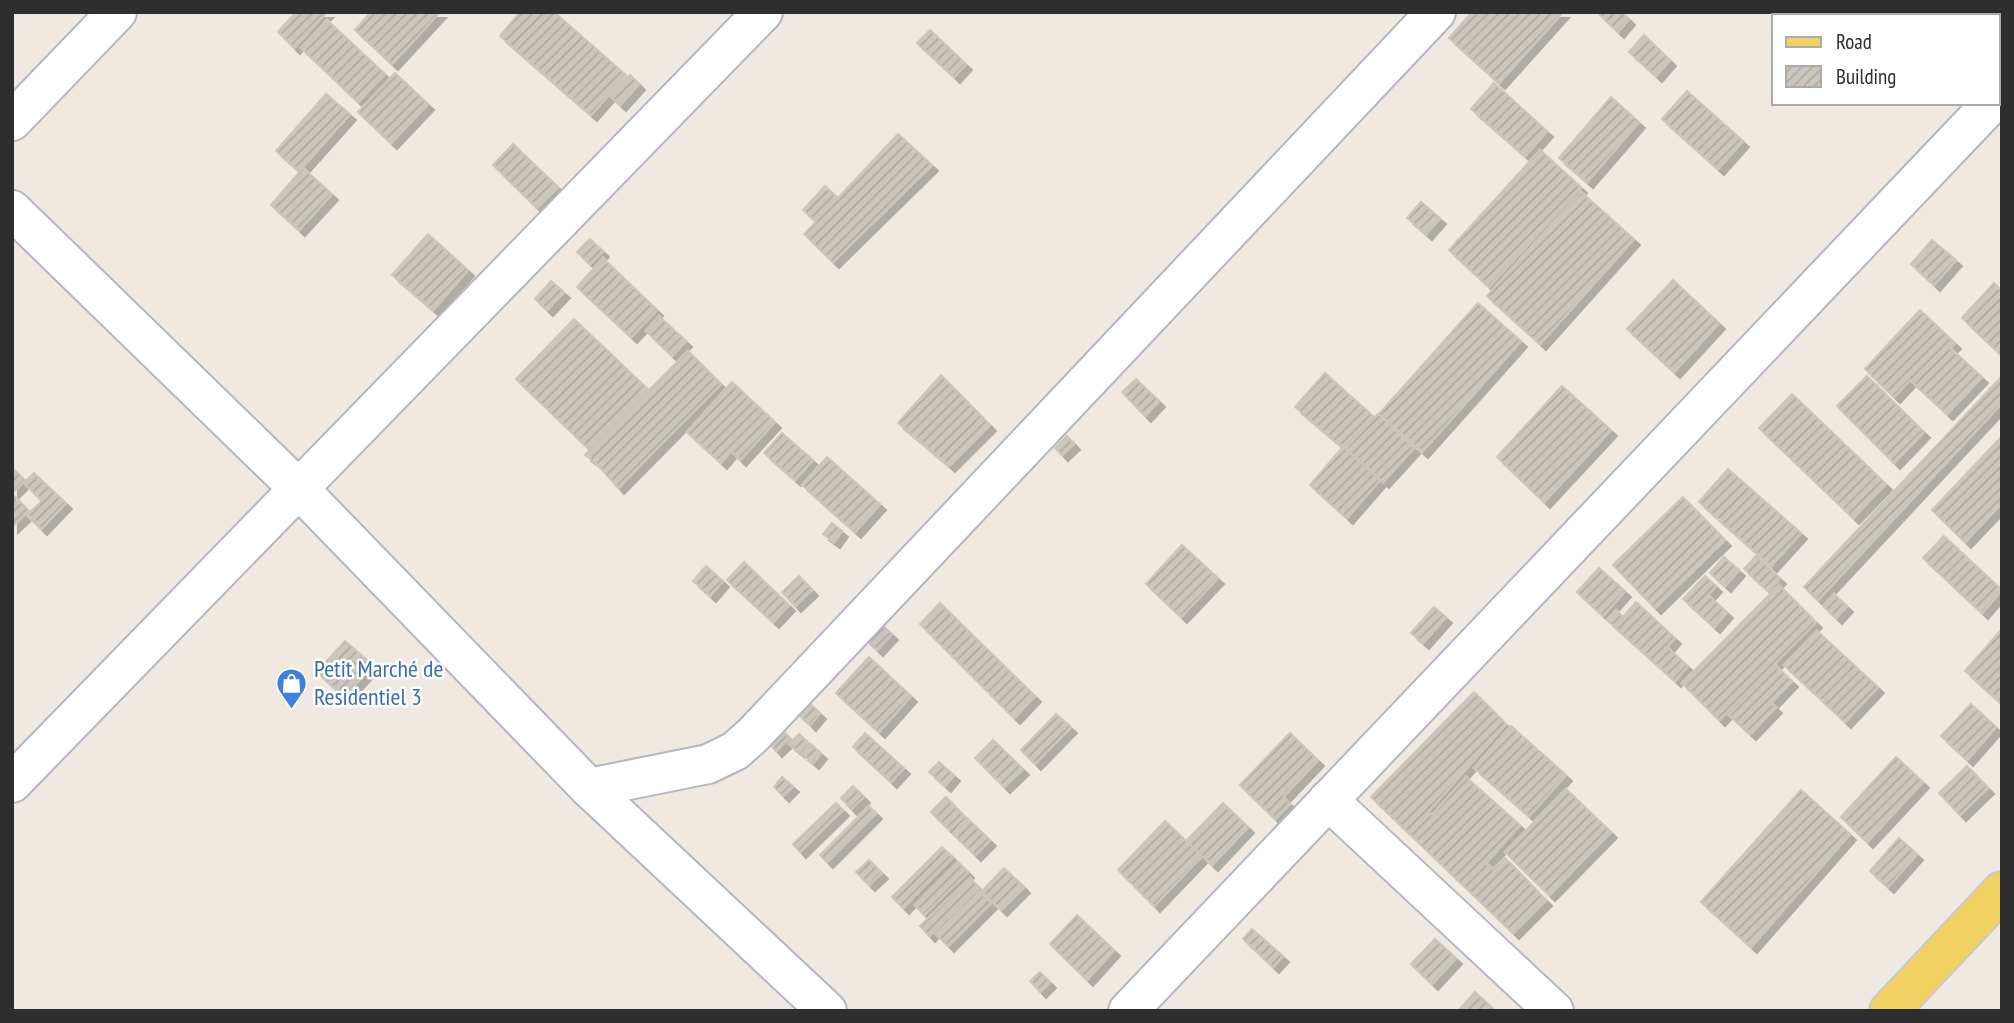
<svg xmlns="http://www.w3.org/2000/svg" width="2014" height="1023" font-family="'PT Sans Narrow',sans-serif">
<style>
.building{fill:url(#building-hatch);stroke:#cbc5ba;stroke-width:2;filter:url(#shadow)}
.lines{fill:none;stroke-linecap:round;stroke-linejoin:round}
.minor-casing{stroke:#b4b7c1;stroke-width:42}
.major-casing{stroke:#c9c9c9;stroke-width:42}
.minor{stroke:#fff;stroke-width:38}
.major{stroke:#f2d163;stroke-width:38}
.labels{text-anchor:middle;stroke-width:5;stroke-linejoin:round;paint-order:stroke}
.shop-label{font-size:24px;fill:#366cbe;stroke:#fff;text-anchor:start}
</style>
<defs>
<pattern id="building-hatch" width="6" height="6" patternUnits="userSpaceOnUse" patternTransform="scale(1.75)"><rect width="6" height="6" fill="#cbc7bf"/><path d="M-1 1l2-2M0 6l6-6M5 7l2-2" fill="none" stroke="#afaba4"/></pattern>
<filter id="shadow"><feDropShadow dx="6" dy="6" stdDeviation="0" flood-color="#0004"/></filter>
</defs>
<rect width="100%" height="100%" fill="#efe9e1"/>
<!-- building -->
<g class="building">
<path d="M296 12H327L294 48 278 32Z"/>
<path d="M371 12H440L392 64 355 30Z"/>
<path d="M520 12H554L626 75 591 115 500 36Z"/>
<path d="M1472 12H1563L1499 83 1449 38Z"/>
<path d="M1601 12H1622L1629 19 1618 32 1599 14Z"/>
<path d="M327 20 385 74 358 102 301 48Z"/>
<path d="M930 30 966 64 954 77 917 43Z"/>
<path d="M1644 35 1670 60 1656 76 1629 52Z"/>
<path d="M395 73 428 104 391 143 358 112Z"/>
<path d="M630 75 639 84 620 105 610 96Z"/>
<path d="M1494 83 1547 131 1525 156 1471 109Z"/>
<path d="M1687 91 1743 141 1718 169 1662 119Z"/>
<path d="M326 94 350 114 299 171 276 151Z"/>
<path d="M1611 97 1639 122 1587 182 1559 158Z"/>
<path d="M898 134 932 165 833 262 804 234 816 222 803 210 825 186 838 198Z"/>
<path d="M513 144 558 187 537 208 493 165Z"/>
<path d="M1540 150 1581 187 1489 287 1449 250Z"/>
<path d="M303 168 332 194 299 230 271 205Z"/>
<path d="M1581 192 1634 239 1540 344 1487 296Z"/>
<path d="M1421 202 1440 218 1426 234 1407 218Z"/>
<path d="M428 234 468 270 433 310 392 275Z"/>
<path d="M590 239 603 251 590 264 577 252Z"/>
<path d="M1932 240 1956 260 1934 285 1911 264Z"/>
<path d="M603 258 657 310 631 337 577 287Z"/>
<path d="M1673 280 1719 323 1674 372 1627 329Z"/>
<path d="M551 281 564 292 547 310 535 299Z"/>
<path d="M1994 283 2002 291V356L1962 318Z"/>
<path d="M1478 303 1521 341 1422 452 1379 414Z"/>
<path d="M1920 310 1955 343 1950 348 1982 377 1947 414 1910 380 1894 397 1865 369Z"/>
<path d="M659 316 686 341 672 356 646 331Z"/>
<path d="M574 319 651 392 593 453 516 379Z"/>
<path d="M688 351 721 384 618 488 597 464 585 455Z"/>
<path d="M1325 373 1373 416 1342 447 1295 407Z"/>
<path d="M941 375 990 425 949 466 898 423Z"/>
<path d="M1867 376 1924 432 1894 463 1837 406Z"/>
<path d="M2002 376V403L1818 600 1804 587Z"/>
<path d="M1136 379 1159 401 1145 416 1122 392Z"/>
<path d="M732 382 775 422 740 460 731 451 721 463 687 432Z"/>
<path d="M1562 386 1611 430 1544 502 1497 457Z"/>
<path d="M1792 394 1886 484 1853 518 1759 428Z"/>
<path d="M1378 414 1414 448 1383 482 1346 448Z"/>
<path d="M782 433 813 460 795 480 764 453Z"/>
<path d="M1067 436 1074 444 1062 455 1055 448Z"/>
<path d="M2002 436V503L1965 542 1932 510Z"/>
<path d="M1343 447 1380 480 1347 518 1310 485Z"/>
<path d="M827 457 880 504 855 532 802 485Z"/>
<path d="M12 468 25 480 12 493Z"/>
<path d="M1728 469 1801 533 1771 566 1699 502Z"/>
<path d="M34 473 66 503 41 529 27 515 42 501 24 483Z"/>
<path d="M13 495 29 511 12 527V496Z"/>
<path d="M1683 497 1725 540 1655 608 1613 565Z"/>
<path d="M832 523 842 531 834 542 823 534Z"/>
<path d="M1944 536 2002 590 1982 613 1923 558Z"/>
<path d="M1182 545 1218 578 1181 617 1146 584Z"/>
<path d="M1756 556 1780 578 1768 591 1744 569Z"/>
<path d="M1724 557 1739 570 1725 586 1710 573Z"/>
<path d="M744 562 789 605 773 622 727 580Z"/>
<path d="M706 566 723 581 710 596 693 581Z"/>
<path d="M1599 568 1625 591 1603 616 1577 592Z"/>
<path d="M799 576 812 590 795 606 782 592Z"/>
<path d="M1705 576 1716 586 1708 595 1727 612 1714 627 1683 599Z"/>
<path d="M1779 585 1816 622 1719 720 1682 683Z"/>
<path d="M1834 594 1847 606 1836 618 1823 606Z"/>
<path d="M1636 602 1675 638 1667 647 1688 666 1675 681 1607 620 1616 610 1623 617Z"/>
<path d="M940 603 1035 696 1014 718 920 624Z"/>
<path d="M1434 607 1446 617 1423 643 1411 633Z"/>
<path d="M878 621 892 634 877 650 864 638Z"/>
<path d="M2002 629V704L1965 671Z"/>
<path d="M1817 631 1878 687 1845 722 1784 665Z"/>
<path d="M345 641 373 665 344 697 317 672Z"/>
<path d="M869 657 911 696 879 732 836 693Z"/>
<path d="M1776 666 1792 681 1771 703 1776 707 1750 734 1729 715Z"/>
<path d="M1474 692 1506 724 1428 812 1432 815 1466 777 1520 825 1486 863 1493 869 1505 858 1546 900 1513 933 1371 797Z"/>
<path d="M807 701 820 713 810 725 797 713Z"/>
<path d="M1971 704 1996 727 1967 760 1941 736Z"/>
<path d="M1056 714 1071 727 1035 764 1021 750Z"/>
<path d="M1511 726 1566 775 1529 816 1474 768Z"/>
<path d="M782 730 790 738 776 751 769 743Z"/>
<path d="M865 733 904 768 891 782 853 747Z"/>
<path d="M1290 733 1318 760 1283 797 1290 804 1275 819 1240 785Z"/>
<path d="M799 734 808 742 799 752 789 744Z"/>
<path d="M993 740 1023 769 1004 787 975 758Z"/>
<path d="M811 744 821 753 813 763 802 754Z"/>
<path d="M1896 757 1923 782 1867 842 1841 817Z"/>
<path d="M939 762 954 775 945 786 929 772Z"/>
<path d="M1967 766 1988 788 1960 815 1939 793Z"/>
<path d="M782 777 793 786 783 796 774 787Z"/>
<path d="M853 786 864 797 851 809 841 798Z"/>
<path d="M1566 789 1611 832 1549 895 1505 852Z"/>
<path d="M1801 790 1850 834 1751 947 1701 902Z"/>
<path d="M946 797 964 816 949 830 931 812Z"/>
<path d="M836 803 843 810 800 852 793 844Z"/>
<path d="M1223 803 1248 827 1212 865 1186 841Z"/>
<path d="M869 806 876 813 827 862 820 855Z"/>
<path d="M967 818 990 840 975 855 953 834Z"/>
<path d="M1165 821 1202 856 1154 906 1118 870Z"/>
<path d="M1899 838 1917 854 1888 887 1870 871Z"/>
<path d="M942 847 953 857 903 908 892 897Z"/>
<path d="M869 860 882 873 869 885 856 872Z"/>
<path d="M958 862 968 872 924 915 915 905Z"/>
<path d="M1004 868 1024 887 1001 910 982 891Z"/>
<path d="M970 878 979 888 929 936 920 926Z"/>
<path d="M980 892 991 903 948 946 936 934Z"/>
<path d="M1077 915 1114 950 1087 980 1050 944Z"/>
<path d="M1252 929 1283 956 1273 967 1243 939Z"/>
<path d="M1435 939 1456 958 1432 984 1411 964Z"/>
<path d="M1040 972 1050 982 1040 992 1030 981Z"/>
<path d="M1475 992 1496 1011H1458Z"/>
</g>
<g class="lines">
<defs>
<g id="minor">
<path d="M1891 12 1894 16"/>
<path d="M12 121 117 12"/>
<path d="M12 210 300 490 589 788 827 1011"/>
<path d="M12 783 763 12"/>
<path d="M589 788 708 764 735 751 753 735 1436 12"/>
<path d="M1328 800 1554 1011"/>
<path d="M1128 1011 1987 108"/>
</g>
<path id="major" d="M1889 1011 2002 891"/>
</defs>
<!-- minor casing -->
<use href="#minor" class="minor-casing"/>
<!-- major casing -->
<use href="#major" class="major-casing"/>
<!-- minor -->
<use href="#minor" class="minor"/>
<!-- major -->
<use href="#major" class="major"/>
</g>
<!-- icons -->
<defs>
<symbol id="shop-pin" viewBox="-11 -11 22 30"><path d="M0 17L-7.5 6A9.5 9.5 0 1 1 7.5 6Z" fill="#3f7fe0" stroke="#fff"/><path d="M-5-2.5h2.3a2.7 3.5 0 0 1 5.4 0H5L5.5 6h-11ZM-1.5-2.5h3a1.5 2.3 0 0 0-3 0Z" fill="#fff"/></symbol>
</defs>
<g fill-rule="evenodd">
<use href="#shop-pin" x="274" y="666" width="35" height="47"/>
</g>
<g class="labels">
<!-- shop labels -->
<g class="shop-label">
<text x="314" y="677">Petit Marché de<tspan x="314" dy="28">Residentiel 3</tspan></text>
</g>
</g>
<!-- border -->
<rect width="2014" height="1023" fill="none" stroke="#2e2e2e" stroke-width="28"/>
<!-- legend -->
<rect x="1772" y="14" width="228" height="91" fill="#ffffff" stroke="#ababab" stroke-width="2"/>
<rect x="1786" y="37" width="35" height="10" fill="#f2d163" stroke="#ababab" stroke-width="2"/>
<text x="1836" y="49" font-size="21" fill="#2e2e2e">Road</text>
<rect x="1786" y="66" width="35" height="21" fill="url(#building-hatch)" stroke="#ababab" stroke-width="2"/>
<text x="1836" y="84" font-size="21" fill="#2e2e2e">Building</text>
</svg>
